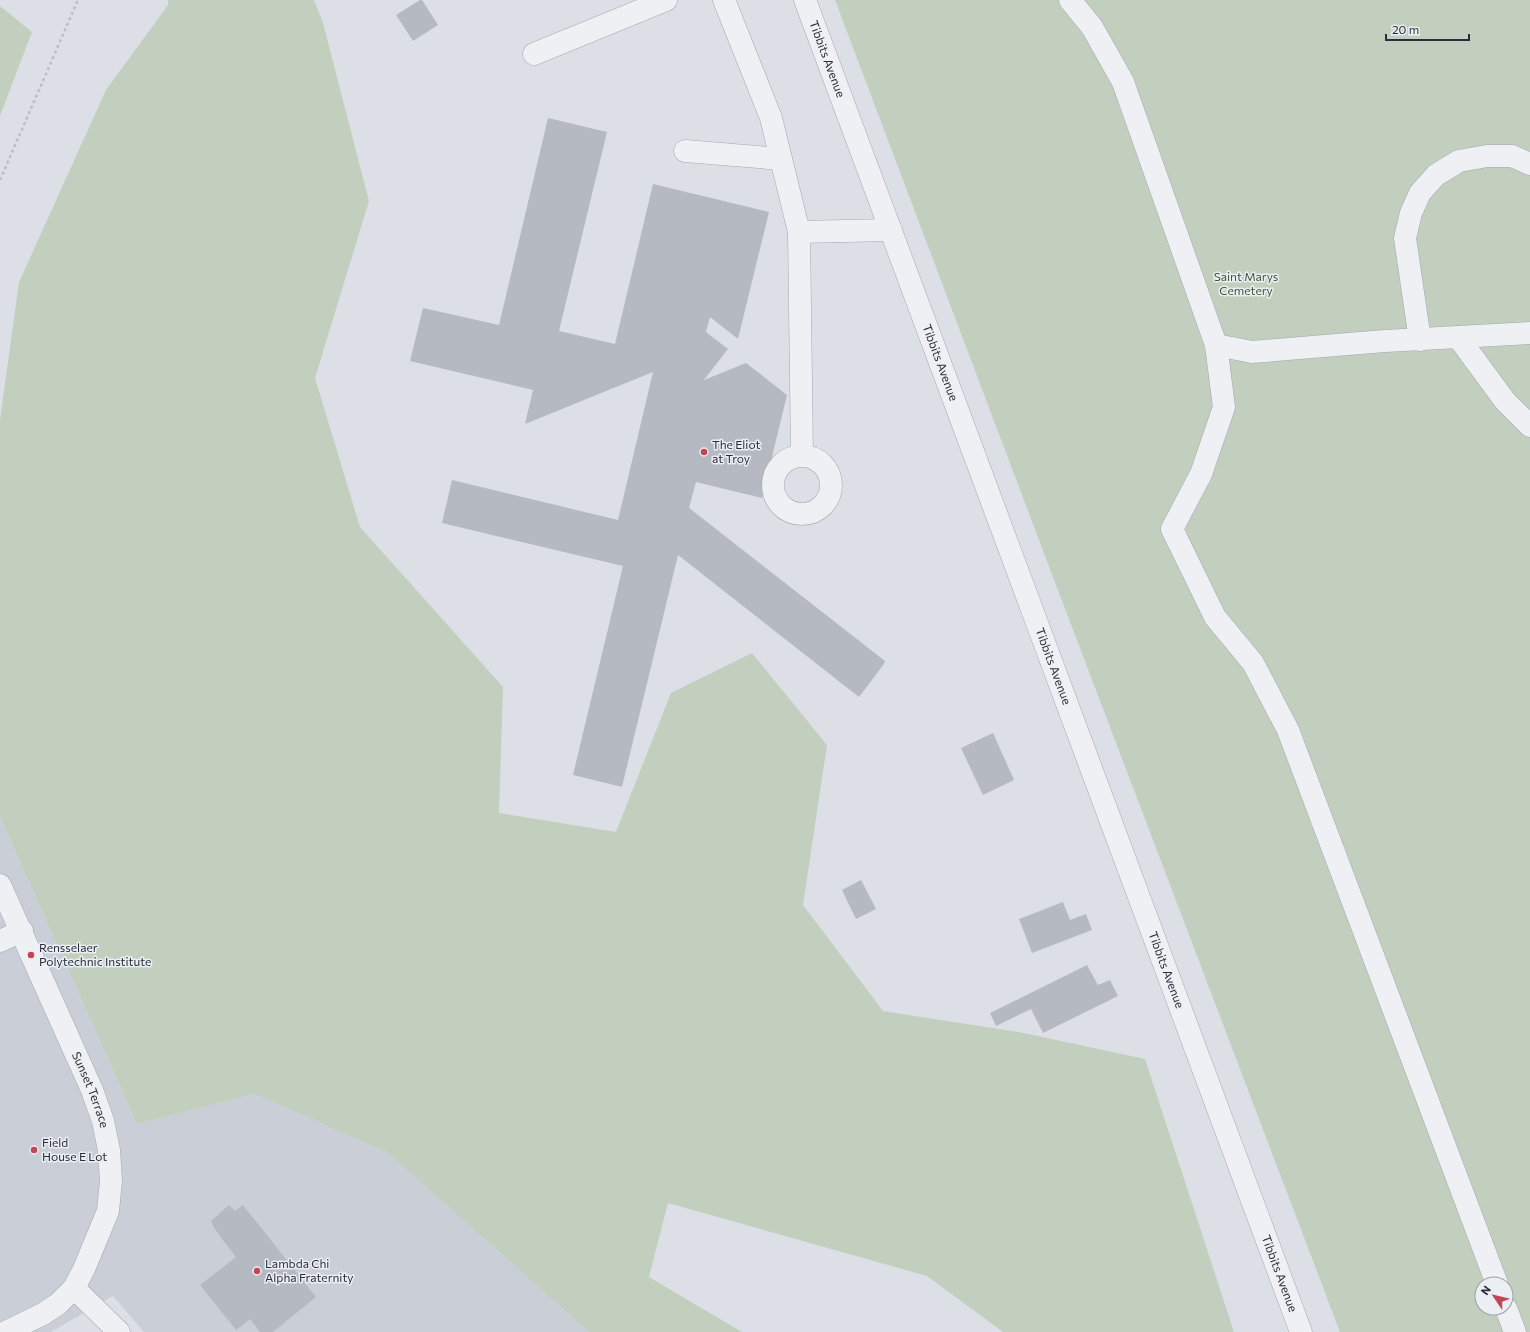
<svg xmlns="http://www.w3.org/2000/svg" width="1530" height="1332" font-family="Commissioner,sans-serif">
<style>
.built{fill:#cacfd7}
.green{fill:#c2cfbe;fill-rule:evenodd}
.building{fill:#b4b9c2}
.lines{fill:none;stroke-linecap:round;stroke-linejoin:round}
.minor-casing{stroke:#a2a7af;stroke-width:23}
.path{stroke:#bbbec4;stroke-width:2.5;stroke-dasharray:3 3;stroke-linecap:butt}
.minor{stroke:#eff0f4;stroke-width:22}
.poi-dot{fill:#c64555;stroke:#ebeef3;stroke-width:1.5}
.labels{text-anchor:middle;stroke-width:3;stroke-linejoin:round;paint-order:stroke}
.street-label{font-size:12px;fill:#272e3b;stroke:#ebeef3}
.park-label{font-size:12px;fill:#3a5635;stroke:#ebeef3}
.poi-label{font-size:12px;fill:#272e3b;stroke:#ebeef3;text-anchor:start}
</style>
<rect width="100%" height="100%" fill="#dce0e6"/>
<!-- built -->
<path class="built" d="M0 817 137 1124 255 1094 388 1153 589 1332H144L113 1296 51 1332H0Z"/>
<!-- green -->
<g class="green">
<path d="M168 0H314L323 23 369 201 315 378 360 527 503 687 499 813 616 832 671 693 752 653 827 745 803 905 883 1011 1024 1033 1145 1059 1234 1332H1003L927 1276 668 1203 649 1277 742 1332H589L388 1153 255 1094 137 1124 0 817V420L19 282 106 90 168 5Z"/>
<path d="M835 0H1530V1332H1340L1056 585ZM1482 1284H1506V1308H1482Z"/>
<path d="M0 6 32 32 0 116Z"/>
</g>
<!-- building -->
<g class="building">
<path d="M420 0H422L438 25 413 41 396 15Z"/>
<path d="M548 118 607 132 559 331 615 344 653 184 769 212 738 339 710 317 706 332 728 349 704 380 746 363 787 395 762 498 696 482 689 508 885 661 884 664 859 697 678 555 622 787 573 775 623 566 442 523 452 480 618 520 653 372 525 424 533 390 410 361 423 308 499 325Z"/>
<path d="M993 733 1014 780 983 795 961 748Z"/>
<path d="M861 880 876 909 856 919 842 890Z"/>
<path d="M1063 902 1070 920 1086 914 1092 930 1032 953 1019 919Z"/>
<path d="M1087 965 1098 985 1110 980 1118 996 1043 1033 1031 1009 996 1026 990 1013Z"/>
<path d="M229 1205 235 1211 243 1205 316 1297 273 1332H260L250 1319 236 1330 200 1285 236 1257 214 1228 211 1221Z"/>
</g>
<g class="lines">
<defs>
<g id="minor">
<path d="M724 0 771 118 799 232 891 230"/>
<path id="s1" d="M805 0 1301 1332"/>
<path d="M1070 0 1092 27 1123 82 1216 345 1224 407 1201 474 1172 529 1215 617 1253 663 1288 730 1497 1284"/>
<path d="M534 54 666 0"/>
<path d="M685 151 781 159"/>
<path d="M799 232 802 455"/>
<path d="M1458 337 1505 401 1530 426"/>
<path d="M1420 340 1405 238 1411 213 1420 193 1436 175 1459 161 1487 156H1512L1530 164"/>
<path d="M1216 345 1252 352 1385 341 1530 333"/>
<circle cx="802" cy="485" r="29"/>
<path id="s2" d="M0 885 92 1090 103 1121 109 1150 111 1181 108 1211 84 1269 74 1288 58 1304 43 1314 6 1332"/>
<path d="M0 941 22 931"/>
<path d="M74 1288 119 1332"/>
<path d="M1506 1308 1515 1332"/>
</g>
</defs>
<!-- minor casing -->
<use href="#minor" class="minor-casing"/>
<!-- path -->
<path class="path" d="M0 180 78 0"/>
<!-- minor -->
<use href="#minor" class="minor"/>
</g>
<!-- markers -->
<g class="poi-dot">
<circle cx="704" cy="452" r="4"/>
<circle cx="31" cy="955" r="4"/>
<circle cx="34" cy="1150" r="4"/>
<circle cx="257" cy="1271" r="4"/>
</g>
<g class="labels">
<!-- street labels -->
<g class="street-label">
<text dy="4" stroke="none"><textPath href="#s1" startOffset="63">Tibbits Avenue</textPath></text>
<text dy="4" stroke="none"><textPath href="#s1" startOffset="387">Tibbits Avenue</textPath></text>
<text dy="4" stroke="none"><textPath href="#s1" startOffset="711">Tibbits Avenue</textPath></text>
<text dy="4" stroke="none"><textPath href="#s1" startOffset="1035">Tibbits Avenue</textPath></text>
<text dy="4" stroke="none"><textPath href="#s2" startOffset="224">Sunset Terrace</textPath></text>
<text dy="4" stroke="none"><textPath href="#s1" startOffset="1359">Tibbits Avenue</textPath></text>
</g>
<!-- park labels -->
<g class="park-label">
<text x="1246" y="281">Saint Marys<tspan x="1246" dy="14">Cemetery</tspan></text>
</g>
<!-- poi labels -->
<g class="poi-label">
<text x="712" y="449">The Eliot<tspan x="712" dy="14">at Troy</tspan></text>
<text x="39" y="952">Rensselaer<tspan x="39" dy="14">Polytechnic Institute</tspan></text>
<text x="42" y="1147">Field<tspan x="42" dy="14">House E Lot</tspan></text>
<text x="265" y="1268">Lambda Chi<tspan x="265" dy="14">Alpha Fraternity</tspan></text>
</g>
</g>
<!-- north arrow -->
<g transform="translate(1494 1296) rotate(305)"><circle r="19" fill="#ebeef3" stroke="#9da1a9"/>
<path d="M0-3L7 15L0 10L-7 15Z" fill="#c64555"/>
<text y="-6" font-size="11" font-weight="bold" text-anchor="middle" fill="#272e3b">N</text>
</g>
<!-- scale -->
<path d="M1386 34v6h83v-6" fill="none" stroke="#272e3b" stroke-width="2"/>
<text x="1392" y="34" font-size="12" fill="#272e3b" stroke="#ebeef3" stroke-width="3" paint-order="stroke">20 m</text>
</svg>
